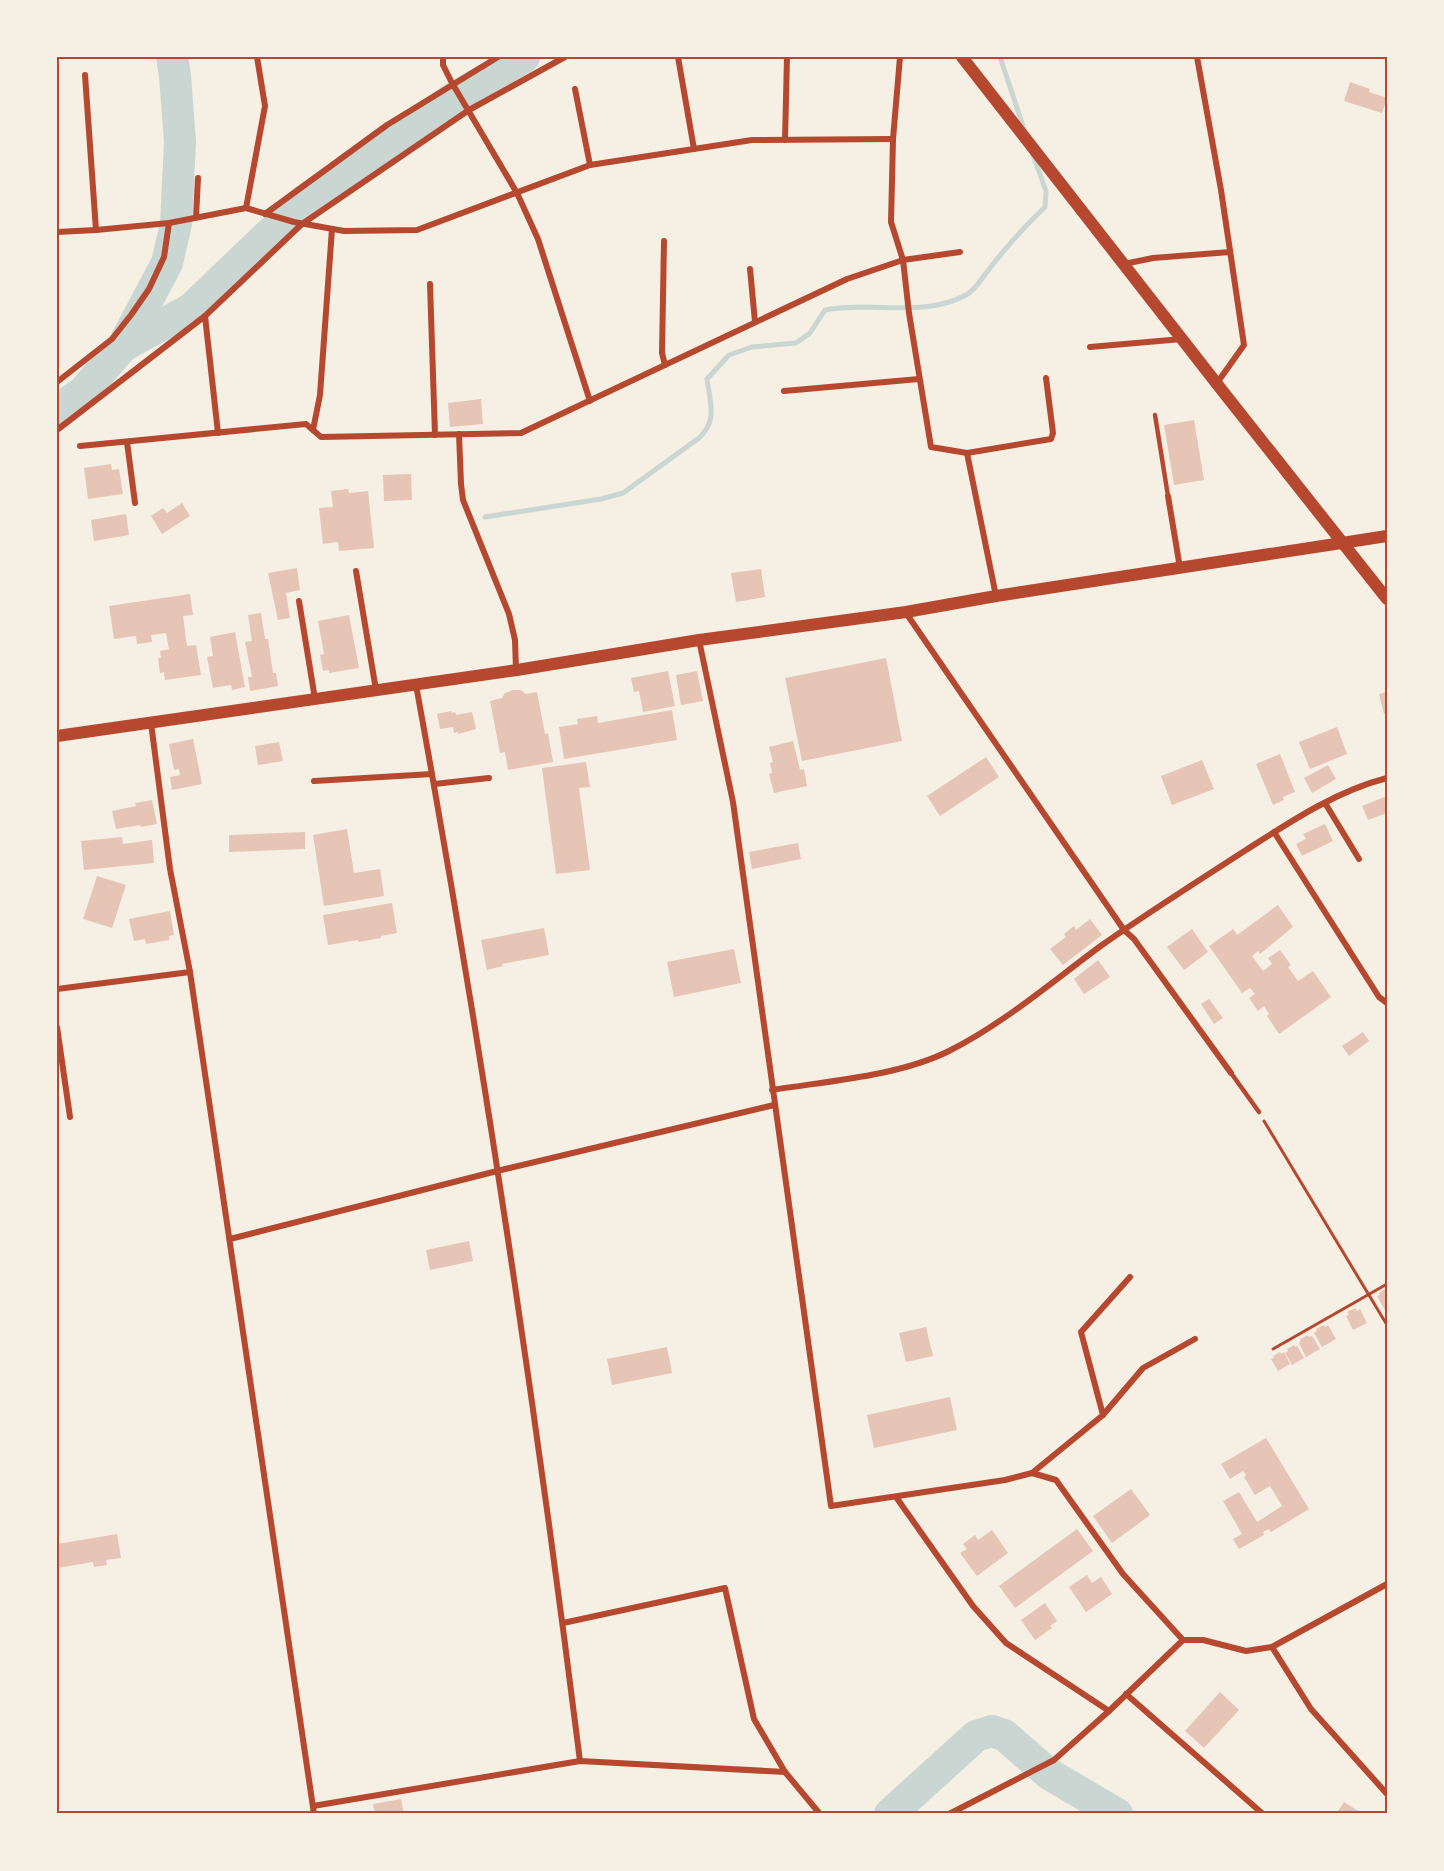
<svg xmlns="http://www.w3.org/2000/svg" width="1444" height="1871" font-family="Jost,sans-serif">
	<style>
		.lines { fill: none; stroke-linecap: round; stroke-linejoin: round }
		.stream { stroke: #c9d6d2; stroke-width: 5 }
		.river { stroke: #c9d6d2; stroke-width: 32 }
		.building { fill: #e6c5b7 }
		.path { stroke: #b5482f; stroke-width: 3 }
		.service { stroke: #b5482f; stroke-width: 4.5 }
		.minor { stroke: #b5482f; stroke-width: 6 }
		.secondary { stroke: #b5482f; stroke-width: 12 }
		.neatline { fill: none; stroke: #b5482f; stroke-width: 2 }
	</style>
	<rect width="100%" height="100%" fill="#f6efe4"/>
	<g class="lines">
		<g class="stream">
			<polyline points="1000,57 1025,132"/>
			<path d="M485,517l116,-18 22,-6 76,-55c19,-18 11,-35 8,-59l22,-24 23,-8 44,-4 14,-10 15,-23c44,-9 99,8 141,-15 9,-4 17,-19 24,-27 17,-22 35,-42 55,-61l1,-16 -13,-36"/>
		</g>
		<g class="river">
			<polyline points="123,346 167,263 176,224 180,142 175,76 172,57"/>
			<polyline points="57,411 83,392 123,346 191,309 304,201 454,98 524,57"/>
			<polyline points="890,1814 976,1736 992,1731 1004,1735 1049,1774 1117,1814"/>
		</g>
	</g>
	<g class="building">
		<polygon points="1350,82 1370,89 1369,92 1387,98 1382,113 1344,101"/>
		<polygon points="481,399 483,424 450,427 448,403"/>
		<polygon points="1194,420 1204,480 1174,485 1164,425"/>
		<polygon points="111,464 112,470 119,469 123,494 88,499 84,468"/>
		<polygon points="411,474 412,500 384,501 383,475"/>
		<polygon points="348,489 349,493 368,491 374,548 339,551 338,542 323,544 319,508 333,507 331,491"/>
		<polygon points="182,503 190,516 162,534 151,516 163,508 167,513"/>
		<polygon points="126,514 129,535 94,541 91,520"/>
		<polygon points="297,568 300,590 286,593 290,618 278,620 268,573"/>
		<polygon points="761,569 765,597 736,602 731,573"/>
		<polygon points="190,594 193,615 183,616 187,646 196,645 201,675 165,680 164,672 160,673 158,658 161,658 160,651 169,649 166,633 151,635 152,642 137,644 136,636 114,639 109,606"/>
		<polygon points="261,613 265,639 268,639 273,673 276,673 278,686 250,691 248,677 252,677 245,642 252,641 248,615"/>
		<polygon points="349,615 359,668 329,673 329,670 323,671 320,655 324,654 318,621"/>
		<polygon points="235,632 245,687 232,690 231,685 213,688 207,657 213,656 210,637"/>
		<polygon points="886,658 902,741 802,761 785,678"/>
		<polygon points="668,671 675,706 643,712 639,691 634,692 631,678"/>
		<polygon points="697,671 703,701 681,705 676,675"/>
		<polygon points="513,690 521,690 526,694 537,692 545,734 548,733 553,762 508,770 505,752 500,753 490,701 502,698 505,693"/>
		<polygon points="1387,692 1387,713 1384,714 1379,694"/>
		<polygon points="672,710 677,740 564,759 559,727 578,724 577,719 597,716 598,723"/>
		<polygon points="451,711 452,713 455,712 456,715 472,712 476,729 458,734 458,732 454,733 453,727 440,729 437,714"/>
		<polygon points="1337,727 1347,754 1310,769 1299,742"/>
		<polygon points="193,739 202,784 172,790 170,777 180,775 179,769 174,770 169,744"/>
		<polygon points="793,741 800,770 804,769 807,786 774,793 769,774 772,773 770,763 773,762 769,747"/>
		<polygon points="279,742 283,761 258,765 255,746"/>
		<polygon points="1280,754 1295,792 1283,797 1284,800 1273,805 1256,764"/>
		<polygon points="986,757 999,777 940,816 927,796"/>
		<polygon points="1202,760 1214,789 1172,805 1161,776"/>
		<polygon points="586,762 590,787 579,788 590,870 556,874 542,768"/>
		<polygon points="1328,765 1336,779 1312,793 1304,778"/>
		<polygon points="1387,796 1387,813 1368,820 1362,806"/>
		<polygon points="152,800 157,824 141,827 140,825 116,829 112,811 136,806 135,803"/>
		<polygon points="1325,824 1333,841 1302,856 1296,844 1306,839 1303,834"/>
		<polygon points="347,829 354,873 380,869 384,896 324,906 313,835"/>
		<polygon points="305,832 305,849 229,852 229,835"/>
		<polygon points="122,837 123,844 152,840 154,863 84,870 81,841"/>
		<polygon points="798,843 801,859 752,869 749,852"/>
		<polygon points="97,876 126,885 112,928 83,919"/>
		<polygon points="392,903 397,933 381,936 381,938 358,942 358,940 328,945 323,915"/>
		<polygon points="1278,905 1293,927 1260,954 1258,951 1252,956 1263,971 1272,964 1268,958 1280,950 1291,965 1288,967 1298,981 1313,971 1331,997 1279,1034 1267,1016 1269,1014 1264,1006 1258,1011 1249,998 1255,994 1250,988 1242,993 1209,946 1233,929 1237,935"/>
		<polygon points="170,911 174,935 169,936 169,940 146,944 145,939 134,941 129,919"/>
		<polygon points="1090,919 1102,935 1063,965 1050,949 1066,937 1064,934 1074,926 1076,930"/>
		<polygon points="544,928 549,955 502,964 503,966 487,970 481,940"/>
		<polygon points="1192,929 1208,952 1184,970 1167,947"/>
		<polygon points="734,949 741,983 674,997 667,962"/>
		<polygon points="1098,960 1110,977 1084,994 1074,979"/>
		<polygon points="1209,999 1223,1018 1214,1024 1201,1004"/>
		<polygon points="1363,1032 1369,1041 1349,1056 1342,1046"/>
		<polygon points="469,1241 473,1261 430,1270 426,1250"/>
		<polygon points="1387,1288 1387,1309 1385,1310 1377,1296 1380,1295 1379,1293"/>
		<polygon points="1355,1308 1357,1311 1360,1309 1367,1323 1353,1330 1346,1316 1349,1315 1347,1312"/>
		<polygon points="1324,1325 1325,1327 1328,1325 1336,1339 1322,1347 1314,1333 1317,1331 1316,1329"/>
		<polygon points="926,1327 933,1356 906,1362 899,1333"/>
		<polygon points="1308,1335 1309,1337 1312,1336 1320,1349 1306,1357 1299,1343 1301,1341 1300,1339"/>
		<polygon points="1294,1345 1295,1347 1297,1346 1304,1358 1292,1365 1285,1353 1288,1351 1287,1349"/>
		<polygon points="667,1347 672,1373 612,1385 607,1359"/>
		<polygon points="1280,1352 1281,1354 1284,1352 1290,1364 1278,1371 1271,1359 1274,1358 1273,1356"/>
		<polygon points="950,1397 957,1430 874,1448 867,1415"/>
		<polygon points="1266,1438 1309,1509 1271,1532 1269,1529 1263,1532 1264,1535 1239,1549 1233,1539 1242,1534 1223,1501 1239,1492 1257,1522 1282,1506 1270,1486 1255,1495 1244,1477 1246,1475 1243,1471 1230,1479 1221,1464"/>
		<polygon points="1131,1489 1150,1515 1112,1543 1093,1516"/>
		<polygon points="1077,1529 1093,1551 1015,1608 999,1586"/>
		<polygon points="992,1530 1008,1553 977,1576 960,1553 967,1549 963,1544 975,1535 978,1540"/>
		<polygon points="117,1534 121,1558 106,1560 107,1565 94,1567 93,1562 57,1568 57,1544"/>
		<polygon points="1087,1575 1092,1583 1101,1577 1112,1594 1086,1612 1069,1587"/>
		<polygon points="1045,1603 1057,1621 1050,1626 1052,1628 1035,1640 1021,1620"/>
		<polygon points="1220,1692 1239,1710 1204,1748 1185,1731"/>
		<polygon points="401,1799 404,1814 375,1814 373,1804"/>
		<polygon points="1344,1802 1363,1814 1336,1814"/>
	</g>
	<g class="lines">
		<g class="path">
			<polyline points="1264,1121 1387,1325"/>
			<polyline points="1273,1349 1387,1284"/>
		</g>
		<g class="service">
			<polyline points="1155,415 1168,496"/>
			<polyline points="1231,1073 1259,1112"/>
		</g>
		<g class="minor">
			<polyline points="443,57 443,65 452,83 517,193 538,239 590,401"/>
			<polyline points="678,57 694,149"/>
			<polyline points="900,57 893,139 891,222 903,260 909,313 931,447 967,453 996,596"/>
			<polyline points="1197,57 1221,190 1244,345 1217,383"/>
			<polyline points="85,75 96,230"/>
			<polyline points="575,89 590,165"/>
			<polyline points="785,140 787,57"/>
			<polyline points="246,208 265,106 257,57"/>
			<polyline points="265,214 387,125 498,57"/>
			<polyline points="196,217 198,178"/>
			<polyline points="57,232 96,230 169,223 246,208 294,222 344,231 417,230 590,165 752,140 893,139"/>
			<polyline points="664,241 662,353 665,365"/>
			<polyline points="1124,264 1153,258 1230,252"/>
			<polyline points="750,269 755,322"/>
			<polyline points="430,284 435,435"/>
			<polyline points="205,316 218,433"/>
			<polyline points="1090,347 1182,339"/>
			<polyline points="57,382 112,339 131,315 149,289 164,257 169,223"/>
			<polyline points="784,391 919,379"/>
			<polyline points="57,430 205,316 302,224 469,110 565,57"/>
			<polyline points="313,430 320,395 332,229"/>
			<polyline points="459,434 461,484 463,500 509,614 515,640 516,670"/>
			<polyline points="127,442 135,503"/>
			<polyline points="80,446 306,424 321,437 521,433 847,279 903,260 960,252"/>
			<polyline points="967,453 1051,439 1053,433 1046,378"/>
			<polyline points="1168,496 1180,568"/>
			<polyline points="356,571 376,690"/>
			<polyline points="299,601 315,699"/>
			<polyline points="906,613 1124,930 1134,939 1231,1073"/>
			<polyline points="699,640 733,802 831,1506 1005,1480 1032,1473 1056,1480 1123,1574 1183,1640"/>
			<path d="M416,685c65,357 119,717 164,1076"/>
			<polyline points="151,723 170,869 190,972 314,1814"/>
			<polyline points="314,781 432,774"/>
			<polyline points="434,784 489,778"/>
			<polyline points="1325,803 1359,859"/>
			<polyline points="1274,832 1379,997 1387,1003"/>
			<polyline points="57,989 190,972"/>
			<polyline points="57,1027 70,1117"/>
			<path d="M772,1090c56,-9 127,-14 177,-39 54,-27 104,-70 153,-106 47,-33 96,-64 144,-95 44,-28 90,-59 141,-72"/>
			<polyline points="230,1239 497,1171 774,1105"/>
			<polyline points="1103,1415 1143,1368 1195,1339"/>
			<polyline points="1032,1473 1103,1415 1081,1332 1130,1277"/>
			<polyline points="896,1497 973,1606 1006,1643 1109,1711"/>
			<polyline points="563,1623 725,1588 754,1719 785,1772 820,1814"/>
			<polyline points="1272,1647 1311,1709 1387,1794"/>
			<polyline points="1126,1694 1263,1814"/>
			<polyline points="313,1806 580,1761 785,1772"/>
			<polyline points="949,1814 1054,1760 1109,1711 1183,1640 1203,1640 1246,1651 1272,1647 1387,1584"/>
		</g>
		<g class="secondary">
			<polyline points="962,57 1217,384 1387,599"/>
			<polyline points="57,736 517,670 699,640 906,612 996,596 1387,536"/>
		</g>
	</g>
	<rect width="1444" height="1871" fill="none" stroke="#f6efe4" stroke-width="117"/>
	<rect x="58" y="58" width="1328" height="1754" class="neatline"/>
</svg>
